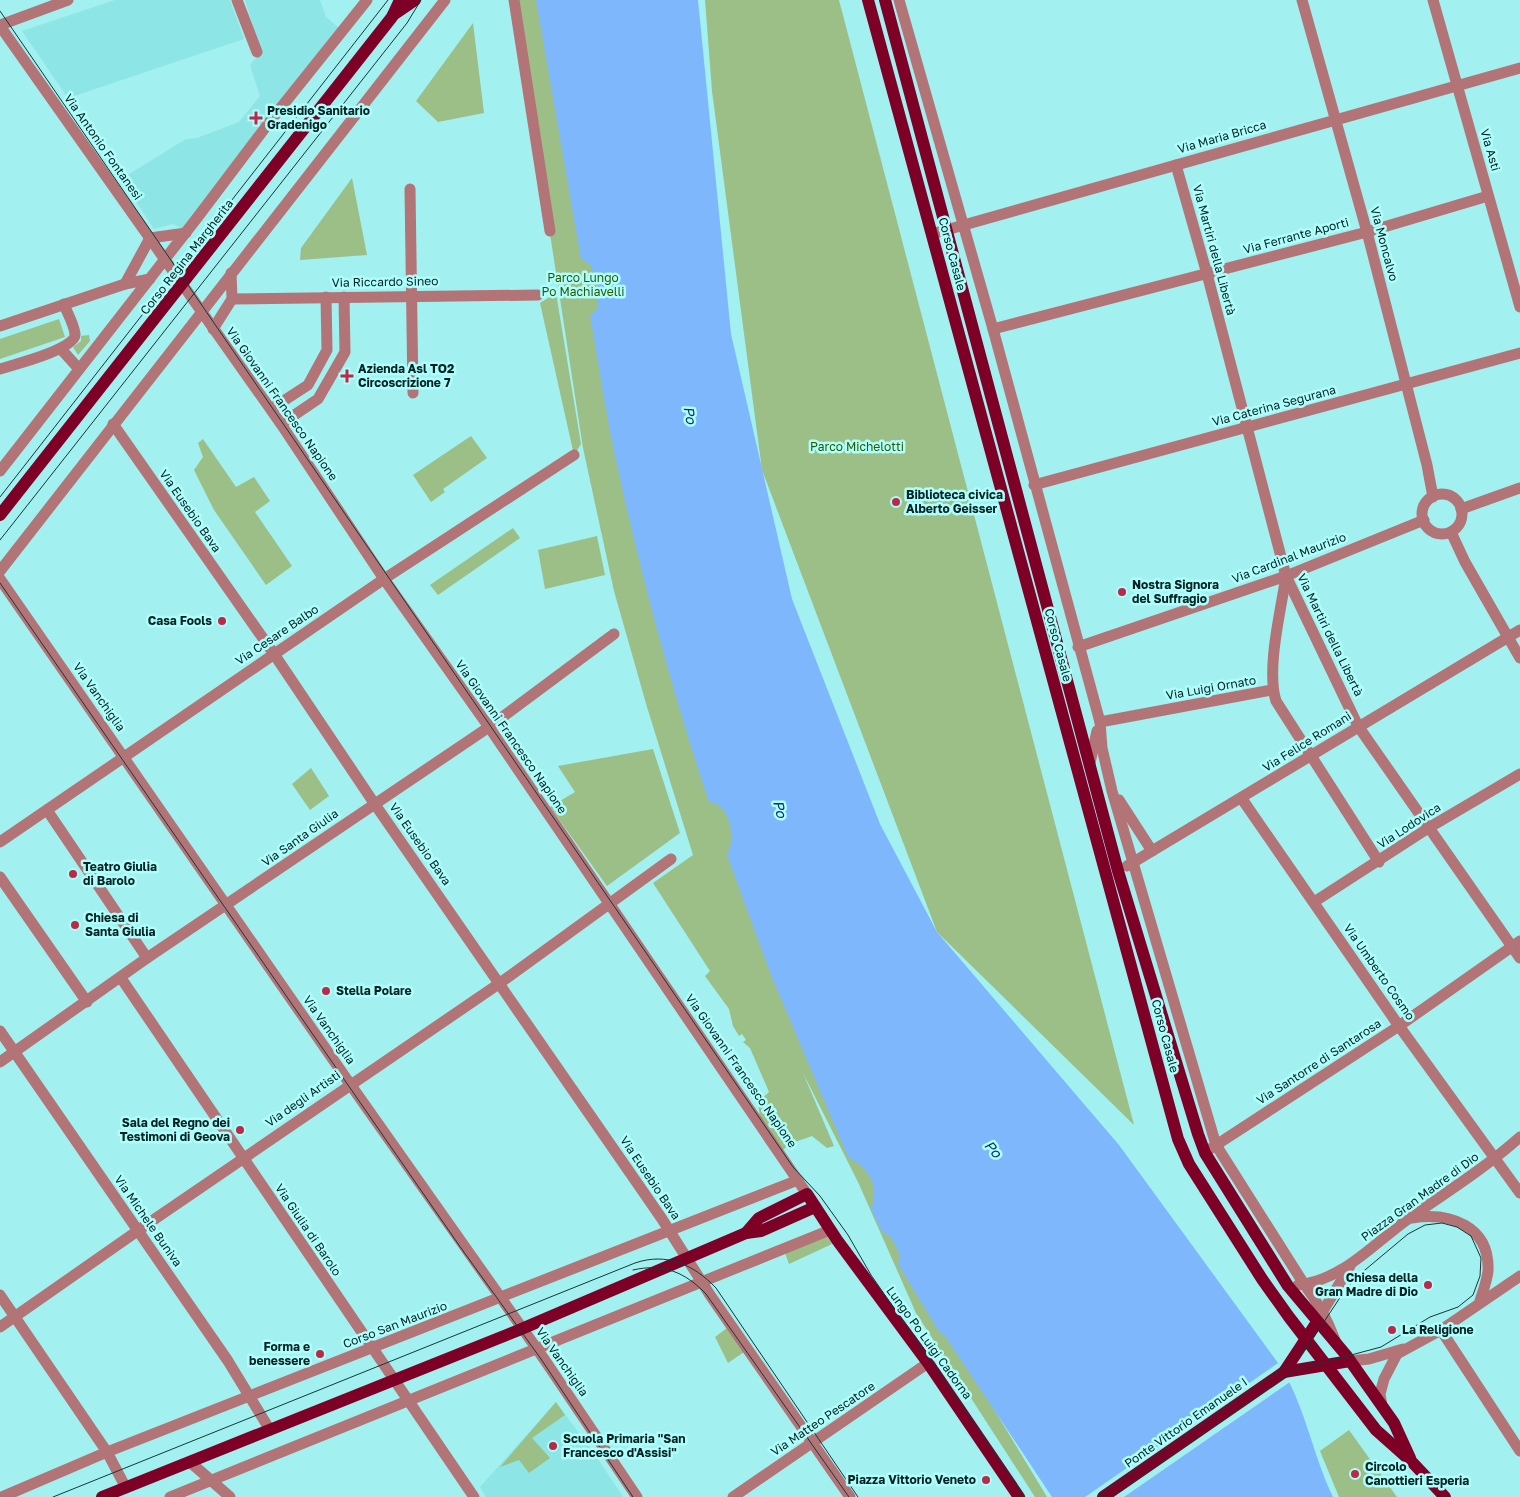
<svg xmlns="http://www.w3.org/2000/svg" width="1520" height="1497" font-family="'Golos Text',sans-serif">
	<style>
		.built { fill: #8de6e5 }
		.green { fill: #9bbf87 }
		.water { fill: #7fb7fd }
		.pier { fill: #a2f0ef }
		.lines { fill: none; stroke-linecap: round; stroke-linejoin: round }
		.minor { stroke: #b37478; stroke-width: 11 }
		.major { stroke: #7e0027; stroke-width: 12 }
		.tram { stroke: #133939; stroke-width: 1 }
		.poi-dot { fill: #ba2948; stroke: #affefc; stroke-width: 2 }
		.labels { text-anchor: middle; stroke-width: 5; stroke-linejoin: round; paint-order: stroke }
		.poi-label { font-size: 12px; font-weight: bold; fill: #012222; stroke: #affefc; text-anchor: start }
		.street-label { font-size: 12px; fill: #012222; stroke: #affefc }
		.park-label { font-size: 12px; fill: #2c5701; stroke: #affefc }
		.water-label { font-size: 14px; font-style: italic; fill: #0e3460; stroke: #affefc }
	</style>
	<rect width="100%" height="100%" fill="#a2f0ef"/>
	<g class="built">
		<polygon points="115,0 230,0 244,39 68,98 22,31"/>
		<polygon points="245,0 320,0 326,17 340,29 184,229 172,224 154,229 121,179 186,139 197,138 239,122 260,96 250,65 261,52"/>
		<polygon points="556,1402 596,1456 623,1497 486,1497 480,1487"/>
	</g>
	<g class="green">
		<polygon points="514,0 551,0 873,1166 907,1265 1047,1497 1035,1497 916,1313 858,1182 803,1073 834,1146 827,1148 812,1136 792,1143 780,1152 761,1125 758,1102 769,1092 750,1048 743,1042 746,1040 742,1034 739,1036 733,1026 729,1009 705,976 710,971 653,883 693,855 647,707 614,591 583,448"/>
		<polygon points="705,0 839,0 1134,1125 937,932 762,470 712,91"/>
		<polygon points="473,23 484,113 438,122 416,101"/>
		<polygon points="352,178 367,255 300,260 301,248"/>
		<polygon points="556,293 581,444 574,455 540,303"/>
		<polygon points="59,319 65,337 0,359 0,339"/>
		<polygon points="89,335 90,341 78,355 73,347 81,341 81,336"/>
		<polygon points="471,436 487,458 443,489 445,492 431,502 413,475"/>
		<polygon points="203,439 236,487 254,477 270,501 255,512 292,566 266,585 214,510 194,470 203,457 198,443"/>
		<polygon points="513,528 520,538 438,595 430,585"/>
		<polygon points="597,536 605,575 545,589 538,550"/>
		<polygon points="653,749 680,833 607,886 550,807 575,792 558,766"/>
		<polygon points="311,768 329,796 310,810 292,784"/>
		<polygon points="825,1233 832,1244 789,1264 784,1250"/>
		<polygon points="731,1325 747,1350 728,1363 715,1337"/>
		<polygon points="556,1402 565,1415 532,1438 550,1458 529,1473 519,1460 500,1467"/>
		<polygon points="1349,1430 1397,1497 1339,1497 1320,1451"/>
	</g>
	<path class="water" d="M536,0h162l33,334 61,265 88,225 57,108 182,213 159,218c27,40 34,91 55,134h-281l-109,-164h-3l-42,-69 2,-8c-4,-10 -7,-20 -18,-24l-11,-23c9,-24 -2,-40 -23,-52l-77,-182 -44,-120c9,-15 4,-52 -18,-53 -37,-111 -67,-223 -92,-337 -11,-49 -18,-100 -27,-149l7,-7 1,-23 -8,-22 -9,-5z"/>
	<polygon class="pier" points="1278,1363 1290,1382 1124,1497 1085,1497"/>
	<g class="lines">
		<g class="minor">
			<polyline points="237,0 257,52"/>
			<polyline points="514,0 550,231"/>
			<path d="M899,0l94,329 107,393 2,26 10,43 104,354 88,139c14,18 23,35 31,56"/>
			<polyline points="1302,0 1367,232 1427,465 1433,497"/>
			<polyline points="1433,0 1520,307"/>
			<polyline points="0,25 68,0"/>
			<polyline points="0,26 281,424 384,579 489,727 807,1194"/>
			<polyline points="1176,165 1207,274 1286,576 1358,726 1520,958"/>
			<polyline points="410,189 413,393"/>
			<polyline points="932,234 1520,68"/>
			<polyline points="125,284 150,238 186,233"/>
			<polyline points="232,299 538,295"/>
			<polyline points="0,326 125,284 150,279"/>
			<polyline points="213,329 232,299 231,273"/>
			<polyline points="993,329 1367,232 1488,196"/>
			<polyline points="61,349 79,369"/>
			<path d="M0,369c13,-4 77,-20 75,-35 -1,-10 -8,-21 -11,-30"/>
			<polyline points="271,409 308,385 327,350 326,297"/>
			<polyline points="113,424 274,654 374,803 662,1219 710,1295 850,1497"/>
			<polyline points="281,424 318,399 345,352 344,297"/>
			<polyline points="0,471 197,218 271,120 367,0"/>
			<polyline points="1034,485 1520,353"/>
			<circle cx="1442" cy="514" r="20"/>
			<polyline points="1461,509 1520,488"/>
			<polyline points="1451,532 1465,562 1520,658"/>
			<polyline points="0,571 445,0"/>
			<path d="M1286,576c-5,34 -20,93 -10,125l103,161"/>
			<polyline points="0,579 350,1084 544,1359 637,1497"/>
			<polyline points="1078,647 1286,576 1424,520"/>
			<polyline points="1100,722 1272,690"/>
			<polyline points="1090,763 1097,731"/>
			<polyline points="1242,799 1399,1026 1520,1193"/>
			<polyline points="1119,800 1152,851"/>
			<polyline points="47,810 147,958"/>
			<polyline points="0,842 384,579 574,455"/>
			<polyline points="1127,866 1520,630"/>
			<polyline points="0,877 87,1002"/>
			<polyline points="1314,902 1430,827 1520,774"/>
			<polyline points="121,978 474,1497"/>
			<polyline points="0,1031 228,1361 270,1430"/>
			<polyline points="0,1062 147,958 489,727 614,634"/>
			<polyline points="1210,1149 1399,1026 1520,941"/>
			<path d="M1412,1218c38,-6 78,8 76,53 -1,10 -5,20 -8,30"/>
			<path d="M1298,1285c45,-5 75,-41 110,-66 39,-27 77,-51 112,-82"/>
			<polyline points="0,1295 107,1452 126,1488"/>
			<polyline points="1320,1316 1350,1266"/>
			<polyline points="0,1327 146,1225 500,983 671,859"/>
			<polyline points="1441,1330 1520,1451"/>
			<polyline points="1350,1361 1369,1359 1403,1349"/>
			<polyline points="1382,1406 1380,1394 1384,1379 1397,1354 1441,1330 1520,1276"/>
			<polyline points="190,1462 230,1497"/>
			<polyline points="2,1497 107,1452 798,1180"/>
			<polyline points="170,1497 830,1230"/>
			<polyline points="733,1497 928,1363"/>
		</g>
		<g class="major">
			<polyline points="868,0 1178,1139 1189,1164 1262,1279 1289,1317 1376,1430 1412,1462 1445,1497"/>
			<polyline points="885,0 1118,871 1198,1134 1205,1153 1288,1286 1346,1355 1394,1423 1410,1458"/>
			<polyline points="393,15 415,0"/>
			<polyline points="0,515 392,17 400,0"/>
			<polyline points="746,1233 759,1218 807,1194 837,1240 928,1363 1019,1497"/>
			<polyline points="1284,1372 1350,1361"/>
			<polyline points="102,1497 519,1330 746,1233 761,1231 815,1207"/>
			<polyline points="1103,1497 1284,1372 1317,1322"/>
		</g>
		<g class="tram">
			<polyline points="0,11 793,1167 820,1196 848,1235 871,1275 1025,1497"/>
			<polyline points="0,497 388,0"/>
			<polyline points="0,540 407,23 421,0"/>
			<polyline points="0,583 461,1248 541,1359 633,1497"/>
			<path d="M633,1270c30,-7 52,2 73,24l143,203"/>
			<path d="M53,1497l582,-234c32,-11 59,2 81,25l142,209"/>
			<polyline points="1097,1497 1291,1363 1310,1343 1345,1290 1359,1275 1408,1234 1425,1225 1442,1223 1457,1227 1471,1236 1481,1258 1480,1276 1473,1295 1458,1307 1430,1317 1381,1347 1295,1370 1112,1497"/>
		</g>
	</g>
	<g class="poi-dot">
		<path d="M253.5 110.5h5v5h5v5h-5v5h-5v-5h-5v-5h5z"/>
		<path d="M344.5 368.5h5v5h5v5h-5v5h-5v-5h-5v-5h5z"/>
		<circle cx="896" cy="502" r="5"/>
		<circle cx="1122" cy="592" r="5"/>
		<circle cx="222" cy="621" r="5"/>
		<circle cx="73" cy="874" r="5"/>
		<circle cx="75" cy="925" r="5"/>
		<circle cx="326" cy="991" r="5"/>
		<circle cx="240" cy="1130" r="5"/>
		<circle cx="1428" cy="1285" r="5"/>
		<circle cx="1392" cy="1330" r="5"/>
		<circle cx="320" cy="1354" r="5"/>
		<circle cx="553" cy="1446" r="5"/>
		<circle cx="1355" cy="1474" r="5"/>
		<circle cx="986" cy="1480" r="5"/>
	</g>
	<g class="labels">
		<g class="poi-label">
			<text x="267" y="115">Presidio Sanitario<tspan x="267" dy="14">Gradenigo</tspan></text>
			<text x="358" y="373">Azienda Asl TO2<tspan x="358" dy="14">Circoscrizione 7</tspan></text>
			<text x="906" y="499">Biblioteca civica<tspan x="906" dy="14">Alberto Geisser</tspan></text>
			<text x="1132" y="589">Nostra Signora<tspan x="1132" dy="14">del Suffragio</tspan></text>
			<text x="212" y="625" text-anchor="end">Casa Fools</text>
			<text x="83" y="871">Teatro Giulia<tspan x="83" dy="14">di Barolo</tspan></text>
			<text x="85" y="922">Chiesa di<tspan x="85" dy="14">Santa Giulia</tspan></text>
			<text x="336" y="995">Stella Polare</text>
			<text x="230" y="1127" text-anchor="end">Sala del Regno dei<tspan x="230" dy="14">Testimoni di Geova</tspan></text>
			<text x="1418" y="1282" text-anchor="end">Chiesa della<tspan x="1418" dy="14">Gran Madre di Dio</tspan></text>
			<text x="1402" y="1334">La Religione</text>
			<text x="310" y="1351" text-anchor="end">Forma e<tspan x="310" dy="14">benessere</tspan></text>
			<text x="563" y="1443">Scuola Primaria "San<tspan x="563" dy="14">Francesco d'Assisi"</tspan></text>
			<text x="1365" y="1471">Circolo<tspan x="1365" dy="14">Canottieri Esperia</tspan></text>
			<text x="976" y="1484" text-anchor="end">Piazza Vittorio Veneto</text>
		</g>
		<g class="street-label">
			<text transform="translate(1222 137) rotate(-16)" y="4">Via Maria Bricca</text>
			<text transform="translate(103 147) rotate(55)" y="4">Via Antonio Fontanesi</text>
			<text transform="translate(1490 150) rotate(74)" y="4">Via Asti</text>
			<text transform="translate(1296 236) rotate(-15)" y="4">Via Ferrante Aporti</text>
			<text transform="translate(1384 244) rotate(75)" y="4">Via Moncalvo</text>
			<text transform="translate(1214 250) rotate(75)" y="4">Via Martiri della Libertà</text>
			<text transform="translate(952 254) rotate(75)" y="4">Corso Casale</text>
			<text transform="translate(187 257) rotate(-52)" y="4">Corso Regina Margherita</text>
			<text transform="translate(385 282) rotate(-1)" y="4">Via Riccardo Sineo</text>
			<text transform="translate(282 404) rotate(55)" y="4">Via Giovanni Francesco Napione</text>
			<text transform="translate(1274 406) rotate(-15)" y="4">Via Caterina Segurana</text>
			<text transform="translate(190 511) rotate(55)" y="4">Via Eusebio Bava</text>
			<text transform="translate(1289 558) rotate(-21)" y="4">Via Cardinal Maurizio</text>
			<text transform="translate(277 635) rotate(-34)" y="4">Via Cesare Balbo</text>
			<text transform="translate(1330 635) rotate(64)" y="4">Via Martiri della Libertà</text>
			<text transform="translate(1058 645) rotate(75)" y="4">Corso Casale</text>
			<text transform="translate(1211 688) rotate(-10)" y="4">Via Luigi Ornato</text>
			<text transform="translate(99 697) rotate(55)" y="4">Via Vanchiglia</text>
			<text transform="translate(511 737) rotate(55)" y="4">Via Giovanni Francesco Napione</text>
			<text transform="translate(1307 742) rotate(-32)" y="4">Via Felice Romani</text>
			<text transform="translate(1409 826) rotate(-33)" y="4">Via Lodovica</text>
			<text transform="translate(300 838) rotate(-35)" y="4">Via Santa Giulia</text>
			<text transform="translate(420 844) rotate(55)" y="4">Via Eusebio Bava</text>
			<text transform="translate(1379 972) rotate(55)" y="4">Via Umberto Cosmo</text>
			<text transform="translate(329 1030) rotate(55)" y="4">Via Vanchiglia</text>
			<text transform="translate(1165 1036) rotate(75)" y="4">Corso Casale</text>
			<text transform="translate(1319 1062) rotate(-33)" y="4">Via Santorre di Santarosa</text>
			<text transform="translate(741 1071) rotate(55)" y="4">Via Giovanni Francesco Napione</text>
			<text transform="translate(303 1099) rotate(-35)" y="4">Via degli Artisti</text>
			<text transform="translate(650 1178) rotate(56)" y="4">Via Eusebio Bava</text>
			<text transform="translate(1420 1197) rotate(-36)" y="4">Piazza Gran Madre di Dio</text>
			<text transform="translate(148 1221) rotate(55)" y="4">Via Michele Buniva</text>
			<text transform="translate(308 1230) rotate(56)" y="4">Via Giulia di Barolo</text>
			<text transform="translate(395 1325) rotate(-21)" y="4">Corso San Maurizio</text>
			<text transform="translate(929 1343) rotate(54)" y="4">Lungo Po Luigi Cadorna</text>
			<text transform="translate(562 1362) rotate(55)" y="4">Via Vanchiglia</text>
			<text transform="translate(823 1419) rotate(-34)" y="4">Via Matteo Pescatore</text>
			<text transform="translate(1186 1423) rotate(-35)" y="4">Ponte Vittorio Emanuele I</text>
		</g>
		<g class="park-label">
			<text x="583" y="282">Parco Lungo<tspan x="583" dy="14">Po Machiavelli</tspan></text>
			<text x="857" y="451">Parco Michelotti</text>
		</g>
		<g class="water-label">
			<text transform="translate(690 415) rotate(80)" y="5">Po</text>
			<text transform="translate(780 809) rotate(76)" y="5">Po</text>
			<text transform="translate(993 1149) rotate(49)" y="5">Po</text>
		</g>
	</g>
</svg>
